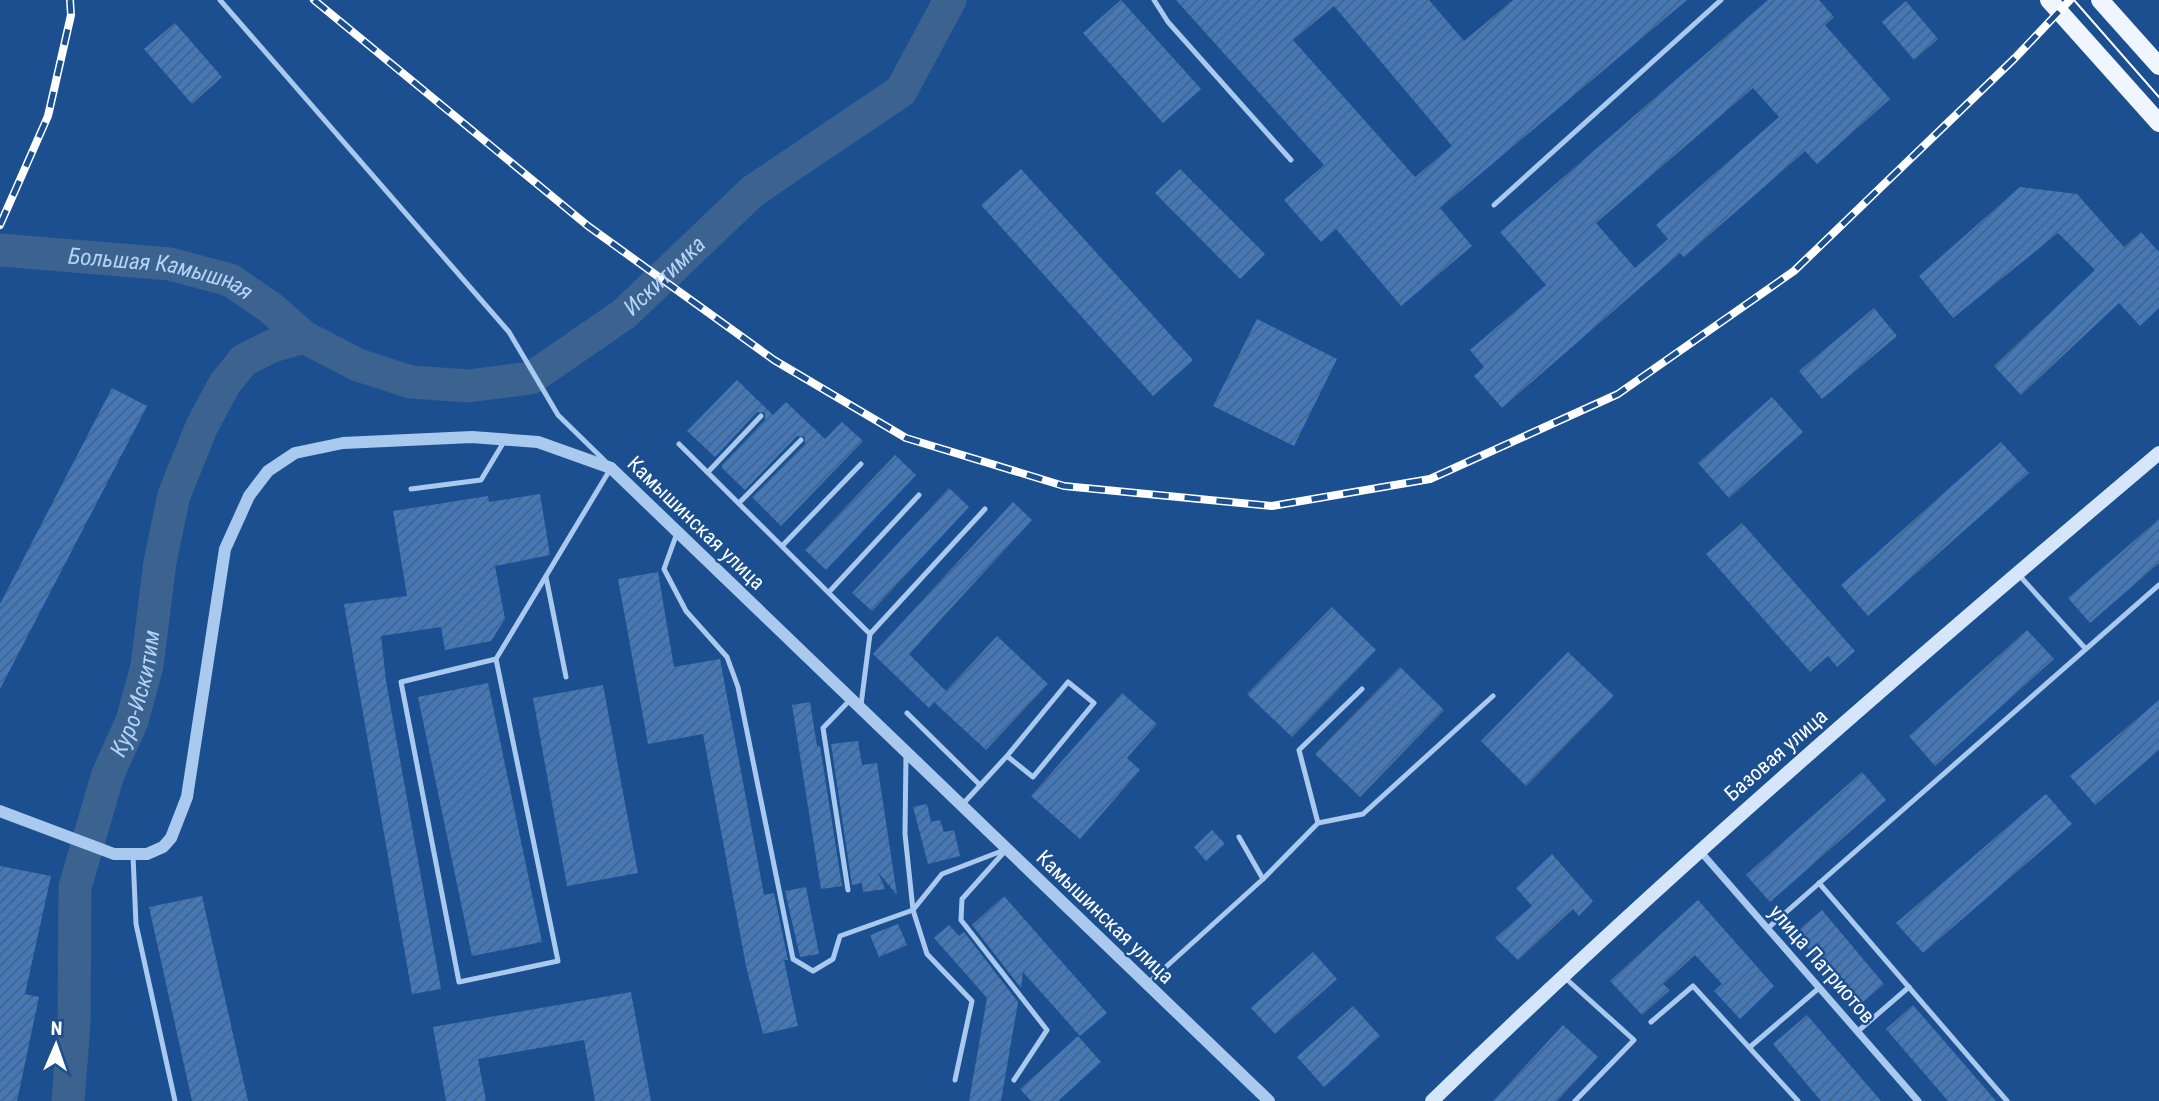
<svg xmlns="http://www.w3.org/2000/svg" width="2159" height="1101" font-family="'Roboto Condensed',sans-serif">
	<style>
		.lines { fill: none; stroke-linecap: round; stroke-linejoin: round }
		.river { stroke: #3c6290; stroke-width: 33 }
		.building { fill: url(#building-hatch); fill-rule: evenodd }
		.service { stroke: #a9c9ee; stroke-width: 5 }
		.minor { stroke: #a9c9ee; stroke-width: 7 }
		.tertiary { stroke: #a9c9ee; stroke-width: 12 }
		.secondary { stroke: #d6e6fa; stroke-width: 14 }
		.primary { stroke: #f0f6ff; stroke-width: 18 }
		.tram { stroke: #fff; stroke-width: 2 }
		.rail-casing { stroke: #fff; stroke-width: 8 }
		.rail { stroke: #1b4f8f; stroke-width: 5; stroke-dasharray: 16; stroke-linecap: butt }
		.labels { text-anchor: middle; stroke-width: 5; stroke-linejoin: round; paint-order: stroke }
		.street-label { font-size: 21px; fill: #fff; stroke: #1b4f8f }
		.water-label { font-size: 23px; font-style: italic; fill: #b5d3f5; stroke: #1b4f8f }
	</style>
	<defs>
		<pattern id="building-hatch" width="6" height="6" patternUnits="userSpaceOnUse" patternTransform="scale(1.75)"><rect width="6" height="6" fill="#4478b7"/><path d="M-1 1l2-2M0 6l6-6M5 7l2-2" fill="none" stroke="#486282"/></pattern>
	</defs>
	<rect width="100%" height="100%" fill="#1b4f8f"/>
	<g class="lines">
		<g class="river">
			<path id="s1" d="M0,250l170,14 60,16 41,28 33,29 54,28 53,17 57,4 63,-8 93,-64 129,-123 148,-100 49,-91"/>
			<path id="s2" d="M68,1101l6,-77 1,-137 33,-113 24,-53 15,-55 13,-104 14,-67 28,-69 23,-43 19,-23 28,-14 32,-9"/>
		</g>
	</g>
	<g class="building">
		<polygon points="1121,0 1201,89 1163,123 1083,33"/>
		<path d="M1176,0h253l35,41 49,-41h174l-247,208 32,38 -71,60 -65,-77 -15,13 -37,-42 40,-35zM1334,6l118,140 -37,31 -122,-137z"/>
		<path d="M1768,0h51l15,17 -9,8 65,74 -73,65 -12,-13 -121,106 -4,-4 -178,155 -28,-32 10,-9 -14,-17 76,-65 -46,-53zM1753,88l26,29 -123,108 12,14 -33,29 -39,-45z"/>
		<polygon points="1906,1 1938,39 1914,60 1882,22"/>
		<polygon points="175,23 222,77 192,104 144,49"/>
		<polygon points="1021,169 1193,360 1153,396 981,205"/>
		<polygon points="1180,169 1265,254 1240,279 1155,193"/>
		<polygon points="2020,187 2077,194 2124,247 2141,232 2159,252 2159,308 2140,326 2119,303 2021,395 1994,366 2095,270 2058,233 1953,318 1919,276"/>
		<polygon points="1874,308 1897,336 1822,399 1799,371"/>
		<polygon points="1257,319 1337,359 1294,446 1213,406"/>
		<polygon points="737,380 773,415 786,402 825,439 842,422 863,441 781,526 752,497 805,444 805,437 797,436 745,490 722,468 722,465 765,420 765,413 757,412 715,457 687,431"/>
		<polygon points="112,388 147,406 0,689 0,604"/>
		<polygon points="1772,397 1803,432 1729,498 1698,463"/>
		<polygon points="2001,442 2029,473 1868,616 1841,585"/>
		<polygon points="895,455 916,475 826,570 805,550"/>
		<polygon points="949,488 969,507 872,611 852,593"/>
		<polygon points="540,494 550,555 495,566 505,619 491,641 445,650 441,627 381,636 386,681 441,989 412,994 344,604 407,596 393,511 488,496 489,502"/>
		<polygon points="1013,502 1032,520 909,654 946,691 997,636 1048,684 986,750 934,702 929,708 873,654"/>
		<polygon points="2159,519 2159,563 2090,623 2068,598"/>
		<polygon points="1742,523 1855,651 1837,667 1828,656 1810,672 1706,554"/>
		<polygon points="658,572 674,667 720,659 764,895 774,893 788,960 784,960 798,1026 763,1034 746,966 703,734 648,744 618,579"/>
		<polygon points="1332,607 1376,650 1292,737 1247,694"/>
		<polygon points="2027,630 2054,659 1935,766 1909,736"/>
		<polygon points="1568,652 1614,696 1526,786 1481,741"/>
		<polygon points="1400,667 1444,710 1360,797 1315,754"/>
		<polygon points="488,683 542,942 472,956 418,697"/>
		<polygon points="603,685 638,873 567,886 533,698"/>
		<polygon points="1122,693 1157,724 1127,758 1140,770 1080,839 1031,796"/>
		<polygon points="2159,700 2159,750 2095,805 2070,776"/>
		<polygon points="810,702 817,746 820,746 842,886 821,889 792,705"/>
		<polygon points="858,741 862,765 877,763 897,895 878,872 885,889 863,892 862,883 852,885 831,744"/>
		<polygon points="1862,772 1886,800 1770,902 1746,875"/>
		<polygon points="2046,794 2072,824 1923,953 1896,923"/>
		<polygon points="927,804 931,822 940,820 944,832 954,830 960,856 928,864 913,807"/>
		<polygon points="1212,830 1225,844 1206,861 1194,847"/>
		<polygon points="1552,854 1593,901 1579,916 1573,909 1518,960 1495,938 1532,906 1516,888"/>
		<polygon points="0,866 51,876 25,994 39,997 17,1101 0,1101"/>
		<polygon points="806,887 819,954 800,957 785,891"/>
		<polygon points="202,896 248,1101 192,1101 149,907"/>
		<polygon points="1004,896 1107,1013 1080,1036 1023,972 1021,988 972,925"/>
		<polygon points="1698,900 1774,986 1740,1019 1714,991 1722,984 1695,955 1663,984 1670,990 1642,1015 1610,981"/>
		<polygon points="1822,910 1884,984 1857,1007 1795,933"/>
		<polygon points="898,924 907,945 879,957 870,935"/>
		<polygon points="949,925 959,936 964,932 1018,1002 1001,1101 969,1101 987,998 934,938"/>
		<polygon points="1313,952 1337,979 1275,1034 1251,1008"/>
		<polygon points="631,992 651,1101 595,1101 584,1040 478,1059 486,1101 446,1101 433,1027"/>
		<polygon points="1913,1005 1996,1101 1948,1101 1886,1029"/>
		<polygon points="1353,1006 1380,1036 1324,1087 1297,1057"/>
		<polygon points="1807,1015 1881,1101 1821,1101 1773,1044"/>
		<polygon points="1563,1025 1598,1057 1557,1101 1493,1101"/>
		<polygon points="1078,1036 1101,1062 1058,1101 1031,1101 1020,1089"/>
	</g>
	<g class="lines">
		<g class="service">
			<polyline points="220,0 509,332 558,415 605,461"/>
			<polyline points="1154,0 1168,22 1291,160"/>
			<polyline points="1494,205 1721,0"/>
			<polyline points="679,444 870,634 861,705"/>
			<polyline points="708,472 761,416"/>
			<polyline points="411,489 481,480 505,440"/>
			<polyline points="739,503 801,440"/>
			<polyline points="677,533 664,569 686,611 727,657 738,687 793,959 813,971 833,959 840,936 913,910 905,834 906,755"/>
			<polyline points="782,546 861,464"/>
			<polyline points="2019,575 2084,647"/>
			<polyline points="546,577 566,677"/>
			<polyline points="829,592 919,495"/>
			<polyline points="870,634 985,509"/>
			<polyline points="496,659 401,682 459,982 558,961 496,659 611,468"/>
			<polyline points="907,713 980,785"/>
			<polyline points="961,806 1007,756 1033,777 1094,703 1068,682 1007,756"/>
			<polyline points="1318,823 1299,750 1362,689"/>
			<polyline points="1239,837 1263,879"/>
			<polyline points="1005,851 962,899 961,920 1047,1030 1014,1080"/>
			<polyline points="133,856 136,924 175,1101"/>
			<polyline points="1819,883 2007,1101"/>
			<polyline points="848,890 823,728 851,699"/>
			<polyline points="1768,928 2159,585"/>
			<polyline points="1564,977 1634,1040 1575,1101"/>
			<polyline points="1147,984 1263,879 1318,823 1363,814 1493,696"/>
			<polyline points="1651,1022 1693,986 1798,1101"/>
			<polyline points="1857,1032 1909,987"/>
			<polyline points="1750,1047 1819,988"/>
			<polyline points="955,1080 972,1001 927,954 913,910 942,874 1007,849"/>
		</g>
		<polyline class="minor" points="1700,851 1918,1101"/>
		<polyline class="tertiary" points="0,811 114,854 147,854 163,847 171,838 187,797 225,549 249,496 268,471 295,453 343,443 472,437 538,442 611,468 1269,1101"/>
		<path class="secondary" d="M1432,1101c233,-226 479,-438 727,-648"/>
		<g class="primary">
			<polyline points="2049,0 2159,123"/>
			<polyline points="2100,0 2159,66"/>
		</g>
		<polyline class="tram" points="2074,0 2159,97"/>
		<defs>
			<g id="rail">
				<polyline points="314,0 588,226 774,360 906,438 1064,486 1272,506 1430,479 1618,394 1794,271 2015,58 2070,0"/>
				<polyline points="0,225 48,116 71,15 70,0"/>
			</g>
		</defs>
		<use href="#rail" class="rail-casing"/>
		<use href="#rail" class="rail"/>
	</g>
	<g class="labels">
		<g class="street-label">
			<text transform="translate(696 523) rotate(44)" y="7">Камышинская улица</text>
			<text transform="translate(1776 755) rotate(-41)" y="7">Базовая улица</text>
			<text transform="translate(1105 917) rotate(44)" y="7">Камышинская улица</text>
			<text transform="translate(1822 964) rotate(49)" y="7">улица Патриотов</text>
		</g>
		<g class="water-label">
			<text dy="8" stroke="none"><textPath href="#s1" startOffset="732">Искитимка</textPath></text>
			<text dy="8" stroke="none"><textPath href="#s1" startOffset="163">Большая Камышная</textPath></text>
			<text dy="8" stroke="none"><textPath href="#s2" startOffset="418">Куро-Искитим</textPath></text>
		</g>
	</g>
	<g transform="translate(56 1045) rotate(2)" stroke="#1b4f8f" stroke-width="5" paint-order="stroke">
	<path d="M0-5L12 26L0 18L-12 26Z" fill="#ffffff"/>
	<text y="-10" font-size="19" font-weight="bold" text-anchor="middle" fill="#ffffff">N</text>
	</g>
</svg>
